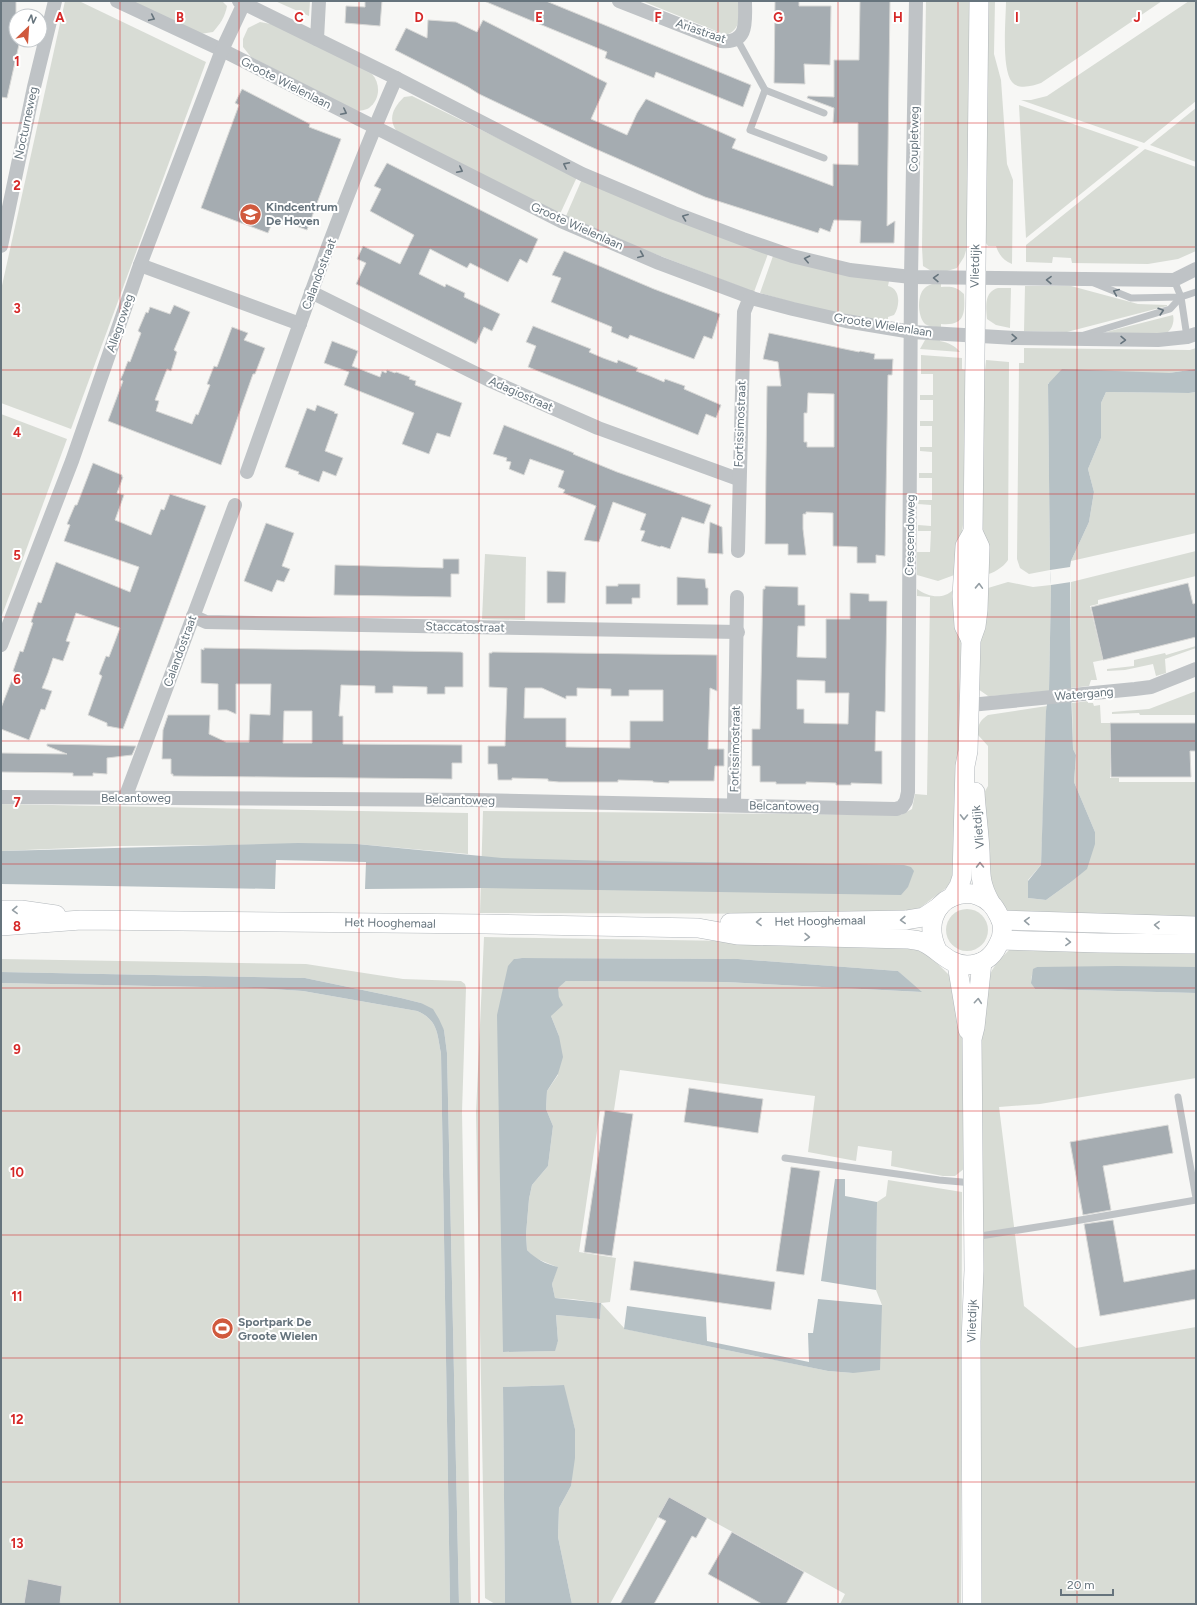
<svg xmlns="http://www.w3.org/2000/svg" width="1197" height="1605" font-family="Figtree,sans-serif">
	<style>
		.green { fill: #d8dcd5; fill-rule: evenodd }
		.water { fill: #b6c1c5 }
		.pier { fill: #f7f7f5 }
		.building { fill: #a5acb1; stroke: #d9d9d7; fill-rule: evenodd }
		.lines { fill: none; stroke-linecap: round; stroke-linejoin: round }
		.secondary-casing { stroke: #b2b7bb; stroke-width: 20 }
		.lane { stroke: #bfc3c6; stroke-width: 7 }
		.street { stroke: #bfc3c6; stroke-width: 14 }
		.secondary { stroke: #fff; stroke-width: 19 }
		.oneway { stroke: #66747d }
		.oneway2 { stroke: #949ea4 }
		.grid { fill: none; stroke: #d62828; stroke-width: 1; stroke-opacity: 0.55 }
		.labels { text-anchor: middle; stroke-width: 4; stroke-linejoin: round; paint-order: stroke }
		.street-label { font-size: 12px; fill: #66747d; stroke: #fff }
		.poi-label { font-size: 12px; font-weight: bold; fill: #66747d; stroke: #fff; text-anchor: start }
		.grid-label { font-size: 13px; text-anchor: middle; font-weight: bold; fill: #d62828; stroke: #fff; stroke-width: 4; stroke-linejoin: round; paint-order: stroke }
	</style>
	<rect width="100%" height="100%" fill="#f7f7f5"/>
	<g class="green">
		<polygon points="65,1 79,1 206,62 71,429 1,403 1,290"/>
		<path d="M132,1h90l5,5c-2,11 -7,18 -14,26l-13,2z"/>
		<polygon points="275,1 310,1 309,16"/>
		<path d="M642,1h97c0,15 3,28 -13,34z"/>
		<polygon points="926,1 971,1 968,244 964,257 957,268 947,271 933,272 923,266 922,247"/>
		<path d="M987,1h8l-1,53 7,26 6,84 6,16 -1,84c-9,-4 -13,-9 -16,-18h-8l-2,-3z"/>
		<path d="M1006,1h156l-121,82c-8,3 -23,7 -29,-1 -11,-14 -6,-63 -6,-81z"/>
		<polygon points="1189,1 1196,1 1196,101 1144,143 1021,100 1031,100 1047,96"/>
		<path d="M260,22l16,3 96,49c9,10 8,26 -3,34 -3,2 -9,3 -13,3l-105,-54 -8,-10v-8l5,-11z"/>
		<path d="M412,96l165,81 -17,37 -161,-80c-12,-14 -7,-25 5,-37z"/>
		<polygon points="1019,105 1139,147 1026,238"/>
		<polygon points="1196,108 1196,162 1150,145"/>
		<polygon points="1145,149 1196,167 1196,251 1178,259 1148,264 1072,263 1071,258 1053,257 1052,263 1026,262 1026,245"/>
		<polygon points="582,179 768,254 754,292 637,247 566,216"/>
		<path d="M773,256l116,25 -1,5c13,3 12,20 6,29l-6,2v5l-76,-14 -52,-15z"/>
		<path d="M934,283h7v4c10,-1 16,0 23,7 1,20 1,32 -23,30v3c-6,0 -11,0 -16,-3 -7,-7 -8,-26 -2,-34 3,-4 7,-5 11,-7z"/>
		<polygon points="1025,286 1071,286 1138,304 1167,305 1167,306 1067,332 1024,331"/>
		<path d="M998,288h13l-1,40 -14,-3 -9,-6c-1,-13 -3,-27 11,-31z"/>
		<path d="M1173,315c2,8 -2,17 -10,20 -6,2 -47,-2 -57,-3z"/>
		<path d="M929,338l11,1v2c9,2 14,4 20,11l-40,-3 5,-9z"/>
		<polygon points="1024,348 1190,350 1196,348 1196,369 1169,373 1048,383 1050,570 1029,574 1020,568 1017,559 1019,363 1024,363"/>
		<polygon points="921,355 962,358 962,369 966,370 963,525 957,574 938,581 917,575 917,552 930,552 931,531 918,531 918,525 931,526 931,505 918,504 919,500 932,500 932,478 919,478 919,473 932,473 932,452 920,451 920,447 932,447 932,426 920,426 920,421 933,421 933,400 920,400 920,395 933,395 933,374 921,374"/>
		<path d="M986,360l23,2 -1,198c-4,7 -16,14 -23,15l-4,-44 2,-160 2,-1z"/>
		<polygon points="1106,392 1189,393 1196,392 1196,533 1071,561 1089,522 1094,492 1088,469 1101,438 1101,403"/>
		<polygon points="1,414 67,439 1,618"/>
		<polygon points="1196,551 1196,576 1098,600 1098,604 1090,606 1103,660 1093,662 1097,680 1091,680 1089,686 1071,688 1071,582"/>
		<polygon points="485,554 526,557 525,620 482,619"/>
		<polygon points="1008,582 1033,587 1051,585 1049,691 991,696 988,696 978,689 979,635 988,588"/>
		<path d="M917,589c11,8 26,11 36,1l8,50 -4,232 -11,16 -34,26 -432,-1 3,-102 418,4 11,-6 3,-15 12,1 3,-198 -13,-1z"/>
		<polygon points="1196,646 1196,648 1165,659 1166,673 1156,676 1153,664 1125,670 1107,671 1107,669 1134,666 1134,660 1165,653 1166,655"/>
		<polygon points="1196,691 1196,715 1140,715 1139,713 1112,714 1112,712 1149,709"/>
		<path d="M1088,701v2h5l1,3 6,-1 1,18h9v55h9v4h77v138l-137,-2 -52,-7 -15,-20 -12,-91 8,-14v-40l-10,-11c-1,-9 2,-15 10,-20l59,-9 -6,159 -13,15v18l18,2 25,-18 15,-13 9,-37 -21,-50 2,-27 -3,-6 -1,-46z"/>
		<polygon points="1,804 468,813 468,854 357,844 120,846 1,851"/>
		<circle cx="967" cy="930" r="21"/>
		<path d="M484,937l426,7 18,10 26,26 11,80v108l-10,8h-12l-52,-10 1,-15 -34,-5 -2,15 -48,-9 7,-56 -195,-26 -6,40 -14,1 -21,141 37,6 -6,44 -9,1 24,26 203,42 25,2 29,-68 -6,-15 1,-88 9,-6 2,-16 74,12 -1,412h-121l5,-10 -176,-97 -59,107h-38l-14,-67 1,-29 12,-22 4,-57 -12,-44 -60,2 2,217h-10l-10,-6 -9,-485zM522,958l216,1 160,12 23,21 -196,-10 -159,-1 -9,7 2,9 -8,19 8,20 -1,39 -11,16 -1,18 7,17 -5,40 -16,19 -3,14 -3,35 1,16 8,8 22,9 -5,17 3,14 17,1 29,4 -1,16 -44,-4 2,26 -4,10 -50,1 10,-393z"/>
		<path d="M1196,947v20h-159c-6,8 -8,13 -2,22h5l156,4v85l-156,26 -41,3 25,199 52,42 120,-21v277h-218l3,-556c1,-23 -2,-54 9,-74 5,-10 12,-17 20,-25z"/>
		<polygon points="1,959 306,964 403,979 461,981 465,984 466,988 462,1112 471,1604 459,1604 447,1053 444,1030 421,1003 401,998 305,978 1,972"/>
		<path d="M1,983l254,5 48,3 114,20c21,9 20,22 24,42l9,551h-449z"/>
	</g>
	<g class="water">
		<polygon points="1062,369 1169,373 1196,369 1196,392 1189,393 1106,392 1101,403 1101,438 1088,469 1094,492 1089,522 1071,561 1070,567 1071,688 1073,749 1076,755 1074,782 1095,832 1095,844 1087,869 1071,882 1046,900 1028,898 1028,881 1041,865 1046,711 1049,691 1051,585 1050,570 1048,384"/>
		<polygon points="298,843 357,844 502,858 613,861 904,865 911,867 914,871 908,887 901,895 483,888 365,889 366,862 276,860 275,889 1,884 1,851"/>
		<path d="M522,958l216,1 160,12 24,21 -197,-10 -159,-1 -8,7 1,9 4,8 -12,11 8,20 4,21 -5,17 -11,17 -1,18 7,17 -5,40 -16,19 -3,14 -3,35 1,16c9,9 18,14 31,17l-6,17 3,14 46,5 -1,16 -44,-4 2,26 -3,10 -52,1 -6,-337 11,-49 6,-7z"/>
		<polygon points="1117,966 1196,967 1196,993 1040,989 1035,989 1031,983 1033,969 1037,967"/>
		<path d="M1,972l304,6 96,20 20,5 12,6 6,10 5,11 3,23 12,551h-9l-9,-551c-4,-20 -3,-33 -24,-42l-114,-20 -48,-3 -254,-5z"/>
		<polygon points="835,1179 845,1179 845,1196 877,1202 876,1290 821,1281"/>
		<polygon points="818,1299 882,1305 880,1370 853,1373 828,1371 624,1329 627,1306 706,1317 707,1341 809,1362 808,1333 813,1333"/>
		<polygon points="564,1385 575,1429 575,1458 571,1486 559,1508 558,1537 572,1604 505,1604 503,1387"/>
	</g>
	<polygon class="pier" points="1070,567 1071,582 1051,585 1050,570"/>
	<g class="building">
		<polygon points="1,1 16,1 16,40 20,40 7,98 1,97"/>
		<polygon points="365,1 382,1 380,26 345,23 346,6 365,7"/>
		<polygon points="484,1 546,1 751,85 743,107 656,72 654,78 605,58 607,52"/>
		<polygon points="775,1 799,1 799,6 831,6 830,65 804,64 805,84 774,83"/>
		<polygon points="860,1 890,1 887,226 895,221 894,243 860,243 861,221 834,220 830,232 820,228 818,233 705,197 589,146 479,94 468,87 395,50 406,28 427,38 428,20 456,22 477,32 483,20 607,83 591,119 627,135 637,113 646,99 736,139 732,148 833,186 833,164 858,165 858,123 833,123 834,108 807,98 808,96 834,97 834,60 859,60"/>
		<polygon points="242,89 310,124 309,127 341,139 307,230 274,218 268,233 201,208 239,105 235,103"/>
		<polygon points="387,163 538,239 527,263 520,259 508,282 470,263 467,268 430,249 419,274 445,287 446,284 465,293 464,297 500,314 492,331 484,327 476,344 356,284 366,263 357,259 363,246 400,264 414,235 370,211 381,189 374,186"/>
		<polygon points="564,251 654,289 720,314 712,339 704,336 694,359 630,335 628,339 611,332 612,327 551,302 561,278 552,275"/>
		<polygon points="174,305 190,312 174,350 177,352 171,371 167,369 155,400 159,401 156,411 192,424 196,414 198,415 210,385 207,384 214,366 217,367 232,327 248,333 244,340 265,348 255,374 253,374 221,465 108,421 123,381 120,380 123,374 128,361 130,362 141,333 138,331 146,312 148,313 150,307 170,314"/>
		<polygon points="533,326 591,349 589,352 603,358 617,363 618,360 638,368 636,371 650,376 664,382 665,379 685,386 684,389 721,405 716,418 706,414 698,435 528,367 536,346 526,342"/>
		<path d="M769,333l90,19 1,-1 15,3 -1,5h19l-1,16h-4l-3,181 -9,-1v8h-19v-16l-24,-1v-33l-27,-1v2h-3v15l3,26h-18v-11h-23l2,-158h14l-3,-24 -15,-3zM808,393l26,1v53h-27v-5h-3v-29h3z"/>
		<polygon points="332,341 358,351 352,366 380,377 382,371 386,373 387,370 395,373 396,372 410,377 409,379 416,381 415,385 462,403 450,437 437,433 429,454 402,444 414,413 344,385 349,372 324,363"/>
		<polygon points="317,405 335,412 334,413 338,414 325,451 343,458 336,476 323,471 319,482 298,474 299,472 285,467 307,408 315,411"/>
		<polygon points="504,425 574,453 573,454 617,472 711,505 704,524 682,517 670,549 661,546 660,547 641,541 645,531 640,530 646,514 613,502 599,542 584,540 596,506 563,493 565,490 558,487 564,471 530,459 524,475 509,469 511,462 506,461 507,458 493,454"/>
		<polygon points="93,463 122,475 122,477 123,477 117,493 124,495 115,520 151,535 161,509 164,510 170,494 206,506 123,729 107,726 107,723 88,715 102,676 99,674 106,656 109,657 120,628 76,613 66,641 70,642 63,661 53,658 48,673 42,688 52,691 45,710 41,709 29,740 1,729 1,708 15,672 13,671 20,651 23,652 33,623 31,622 38,602 41,603 56,562 130,592 139,567 64,541 70,525 67,524 75,505 77,505"/>
		<polygon points="710,522 722,527 723,554 708,553"/>
		<polygon points="266,523 294,533 282,566 290,569 284,582 277,580 272,592 244,581"/>
		<polygon points="443,559 459,559 459,574 451,574 451,597 334,595 335,565 443,568"/>
		<polygon points="547,571 566,572 565,603 547,603"/>
		<polygon points="677,577 705,579 706,588 708,588 708,605 677,605"/>
		<polygon points="1188,583 1193,604 1196,603 1196,637 1103,660 1091,607"/>
		<polygon points="618,584 640,584 640,598 632,598 632,604 606,604 606,586 618,586"/>
		<path d="M765,586l33,1v18h7v21h-7l-1,31 29,1v-39h24v-26l19,1v7h18l-2,111 -9,-1 -1,40h7v33l-31,-1v2h-15v-2l-30,-1v2h-30v-2h-16v-16h-8v-37h8l3,-140h2zM797,680l28,1v12h24l-1,31 -44,-1v-14h-7z"/>
		<path d="M204,648l257,4 2,1v34h-18v7h-18v-7l-34,-1v7h-18v-7l-34,-1 -2,31h4v28l119,1v18h-10v16l-279,-3v-2h-2v-15h-9l1,-29 5,-15h42l-1,19 17,8h23l1,-28 20,1 1,-31h-35v30l-9,-4h-9v-26l-17,-1v-34l3,1zM284,711h28v32h-29z"/>
		<path d="M492,652l225,3v36l-7,-3 -2,61h16v17h-9l-1,15h-45v2l-16,-1v-1l-35,-1v2h-59l-11,-1v-2l-36,-1v2h-14l-1,-16h-9v-18h17l2,-58 -18,-1v-34h3zM525,688h17l24,11v-3h11v-8l34,1v7h18v-6h34v31h-33v27l-64,-1v-29h-42z"/>
		<polygon points="1110,723 1196,723 1196,751 1190,751 1191,777 1111,777"/>
		<polygon points="47,744 95,745 136,746 132,755 107,758 107,774 93,773 93,776 73,776 73,773 1,772 1,753 67,754 47,746"/>
		<polygon points="689,1088 763,1099 758,1133 684,1122"/>
		<polygon points="605,1110 633,1114 612,1256 584,1252"/>
		<polygon points="1168,1125 1173,1153 1103,1166 1111,1210 1083,1215 1070,1142"/>
		<polygon points="791,1167 820,1171 804,1275 776,1271"/>
		<polygon points="1113,1220 1124,1282 1196,1269 1196,1299 1100,1316 1084,1224"/>
		<polygon points="634,1261 775,1282 771,1310 630,1290"/>
		<polygon points="669,1497 707,1518 696,1538 692,1536 654,1604 620,1604 666,1521 658,1517"/>
		<polygon points="732,1532 804,1572 786,1604 762,1604 708,1574"/>
		<polygon points="28,1579 62,1586 60,1604 24,1604"/>
	</g>
	<g class="lines">
		<defs>
			<g id="secondary">
				<polyline points="971,640 964,626 962,596 965,546 973,532"/>
				<path d="M975,792c1,19 4,39 5,59 1,22 -1,31 10,51"/>
				<polyline points="952,897 959,886 962,877 965,766 968,751 971,640 976,626 978,610 980,547 973,532 979,1"/>
				<polyline points="1,910 21,910 56,915"/>
				<polyline points="1001,920 1196,926"/>
				<polyline points="730,923 906,920 924,917 939,907"/>
				<path d="M1,926l80,-6 405,4 212,4 39,7 170,4c6,1 13,1 18,4 14,7 24,22 42,22 14,0 25,-7 31,-20 5,-9 6,-20 1,-29 -19,-44 -86,-18 -62,34"/>
				<polyline points="1001,940 1100,943 1196,944"/>
				<polyline points="957,964 968,1030"/>
				<polyline points="972,1604 971,1341 974,1270 972,1039 975,1027 982,962"/>
			</g>
		</defs>
		<use href="#secondary" class="secondary-casing"/>
		<g class="lane">
			<polyline points="737,39 765,90 750,130 824,158"/>
			<polyline points="765,90 824,113"/>
			<polyline points="1174,280 1181,297 1187,337"/>
			<polyline points="1094,283 1131,298 1181,297 1196,292"/>
			<polyline points="1084,335 1170,309 1181,297"/>
			<polyline points="1178,1097 1196,1198"/>
			<polyline points="785,1158 939,1180 973,1183"/>
			<polyline points="974,1237 1069,1222 1196,1200"/>
		</g>
		<g class="street">
			<polyline points="117,1 222,50 561,221 659,263 755,299 793,309 846,321 912,332 1015,338 1158,340 1187,337 1196,334"/>
			<polyline points="239,1 396,78 582,174 674,213 743,239 792,256 850,270 911,277 1174,280 1196,269"/>
			<path d="M619,1l102,40c28,3 24,-20 24,-40"/>
			<polyline points="317,39 319,1"/>
			<polyline points="1,246 34,87 55,1"/>
			<polyline points="140,265 300,324"/>
			<polyline points="311,292 489,380 598,428 738,479"/>
			<path d="M247,472c47,-132 93,-266 149,-394"/>
			<polyline points="738,551 744,312 750,297"/>
			<polyline points="193,616 206,622 738,632"/>
			<polyline points="1,645 72,461 140,265 222,50 244,3"/>
			<polyline points="970,705 1135,689 1151,687 1196,669"/>
			<polyline points="1,797 475,800 896,809 902,807 906,801 908,792 911,277 916,1"/>
			<polyline points="125,798 235,505"/>
			<polyline points="734,805 737,597"/>
		</g>
		<use href="#secondary" class="secondary"/>
	</g>
	<defs><path id="oneway-chevron" d="M-2-3.5L2.5 0L-2 3.5" fill="none" stroke-width="1.6" stroke-linecap="round" stroke-linejoin="round"/></defs>
	<g class="oneway">
		<use href="#oneway-chevron" transform="translate(152 18) rotate(25)"/>
		<use href="#oneway-chevron" transform="translate(344 112) rotate(27)"/>
		<use href="#oneway-chevron" transform="translate(566 165) rotate(-153)"/>
		<use href="#oneway-chevron" transform="translate(460 170) rotate(27)"/>
		<use href="#oneway-chevron" transform="translate(685 217) rotate(-159)"/>
		<use href="#oneway-chevron" transform="translate(641 255) rotate(23)"/>
		<use href="#oneway-chevron" transform="translate(807 259) rotate(-167)"/>
		<use href="#oneway-chevron" transform="translate(936 278) rotate(-179)"/>
		<use href="#oneway-chevron" transform="translate(1049 280) rotate(-179)"/>
		<use href="#oneway-chevron" transform="translate(1116 292) rotate(-157)"/>
		<use href="#oneway-chevron" transform="translate(1161 311) rotate(-17)"/>
		<use href="#oneway-chevron" transform="translate(1014 338) rotate(2)"/>
		<use href="#oneway-chevron" transform="translate(1123 340) rotate(1)"/>
	</g>
	<g class="oneway2">
		<use href="#oneway-chevron" transform="translate(979 586) rotate(-88)"/>
		<use href="#oneway-chevron" transform="translate(964 817) rotate(91)"/>
		<use href="#oneway-chevron" transform="translate(980 865) rotate(-91)"/>
		<use href="#oneway-chevron" transform="translate(15 910) rotate(178)"/>
		<use href="#oneway-chevron" transform="translate(903 920) rotate(177)"/>
		<use href="#oneway-chevron" transform="translate(1027 921) rotate(-178)"/>
		<use href="#oneway-chevron" transform="translate(759 922) rotate(179)"/>
		<use href="#oneway-chevron" transform="translate(1157 925) rotate(-178)"/>
		<use href="#oneway-chevron" transform="translate(807 937) rotate(1)"/>
		<use href="#oneway-chevron" transform="translate(1068 942) rotate(2)"/>
		<use href="#oneway-chevron" transform="translate(978 1001) rotate(-85)"/>
	</g>
	<path class="grid" d="M120,1v1603M239,1v1603M359,1v1603M479,1v1603M598,1v1603M718,1v1603M838,1v1603M958,1v1603M1077,1v1603M1,123h1195M1,247h1195M1,370h1195M1,494h1195M1,617h1195M1,741h1195M1,864h1195M1,988h1195M1,1111h1195M1,1235h1195M1,1358h1195M1,1482h1195"/>
	<defs>
		<symbol id="school-disc" viewBox="-11 -11 22 22"><circle r="9.5" fill="#d0593d" stroke="#fff"/><path d="M0-5L7-2L0 1L-7-2ZM-4 1L0 2.5L4 1V4Q0 6-4 4Z" fill="#fff"/></symbol>
		<symbol id="stadium-disc" viewBox="-11 -11 22 22"><circle r="9.5" fill="#d0593d" stroke="#fff"/><path d="M0-5a6.5 5 0 1 0 0 10a6.5 5 0 1 0 0-10ZM-3.5-1.8h7v3.6h-7Z" fill="#fff"/></symbol>
	</defs>
	<g fill-rule="evenodd">
		<use href="#school-disc" x="238" y="202" width="25" height="25"/>
		<use href="#stadium-disc" x="210" y="1316" width="25" height="25"/>
	</g>
	<g class="labels">
		<g class="street-label">
			<text transform="translate(701 31) rotate(19)" y="4">Ariastraat</text>
			<text transform="translate(286 83) rotate(27)" y="4">Groote Wielenlaan</text>
			<text transform="translate(26 123) rotate(-78)" y="4">Nocturneweg</text>
			<text transform="translate(914 139) rotate(-89)" y="4">Coupletweg</text>
			<text transform="translate(577 226) rotate(24)" y="4">Groote Wielenlaan</text>
			<text transform="translate(975 266) rotate(-89)" y="4">Vlietdijk</text>
			<text transform="translate(319 274) rotate(-69)" y="4">Calandostraat</text>
			<text transform="translate(120 323) rotate(-71)" y="4">Allegroweg</text>
			<text transform="translate(883 325) rotate(9)" y="4">Groote Wielenlaan</text>
			<text transform="translate(521 394) rotate(24)" y="4">Adagiostraat</text>
			<text transform="translate(740 424) rotate(-88)" y="4">Fortissimostraat</text>
			<text transform="translate(910 535) rotate(-89)" y="4">Crescendoweg</text>
			<text transform="translate(465 627) rotate(1)" y="4">Staccatostraat</text>
			<text transform="translate(180 651) rotate(-70)" y="4">Calandostraat</text>
			<text transform="translate(1084 694) rotate(-5)" y="4">Watergang</text>
			<text transform="translate(735 749) rotate(-89)" y="4">Fortissimostraat</text>
			<text x="136" y="802">Belcantoweg</text>
			<text transform="translate(460 800) rotate(1)" y="4">Belcantoweg</text>
			<text transform="translate(784 806) rotate(1)" y="4">Belcantoweg</text>
			<text transform="translate(978 827) rotate(-95)" y="4">Vlietdijk</text>
			<text transform="translate(820 921) rotate(-1)" y="4">Het Hooghemaal</text>
			<text transform="translate(390 923) rotate(1)" y="4">Het Hooghemaal</text>
			<text transform="translate(972 1321) rotate(-88)" y="4">Vlietdijk</text>
		</g>
		<g class="poi-label">
			<text x="266" y="211">Kindcentrum<tspan x="266" dy="14">De Hoven</tspan></text>
			<text x="238" y="1326">Sportpark De<tspan x="238" dy="14">Groote Wielen</tspan></text>
		</g>
	</g>
	<g class="grid-label">
		<text x="60" y="22">A</text>
		<text x="180" y="22">B</text>
		<text x="299" y="22">C</text>
		<text x="419" y="22">D</text>
		<text x="539" y="22">E</text>
		<text x="658" y="22">F</text>
		<text x="778" y="22">G</text>
		<text x="898" y="22">H</text>
		<text x="1017" y="22">I</text>
		<text x="1137" y="22">J</text>
		<text x="17" y="66">1</text>
		<text x="17" y="190">2</text>
		<text x="17" y="313">3</text>
		<text x="17" y="437">4</text>
		<text x="17" y="560">5</text>
		<text x="17" y="684">6</text>
		<text x="17" y="807">7</text>
		<text x="17" y="931">8</text>
		<text x="17" y="1054">9</text>
		<text x="17" y="1177">10</text>
		<text x="17" y="1301">11</text>
		<text x="17" y="1424">12</text>
		<text x="17" y="1548">13</text>
	</g>
	<rect width="1197" height="1605" fill="none" stroke="#66747d" stroke-width="4"/>
	<g transform="translate(28 28) rotate(25)"><circle r="19" fill="#ffffff" stroke="#c2c7cb"/>
	<path d="M0-3L7 15L0 10L-7 15Z" fill="#d0593d"/>
	<text y="-6" font-size="11" font-weight="bold" text-anchor="middle" fill="#66747d">N</text>
	</g>
	<path d="M1061 1589v6h52v-6" fill="none" stroke="#66747d" stroke-width="2"/>
	<text x="1067" y="1589" font-size="12" fill="#66747d" stroke="#ffffff" stroke-width="3" paint-order="stroke">20 m</text>
</svg>
